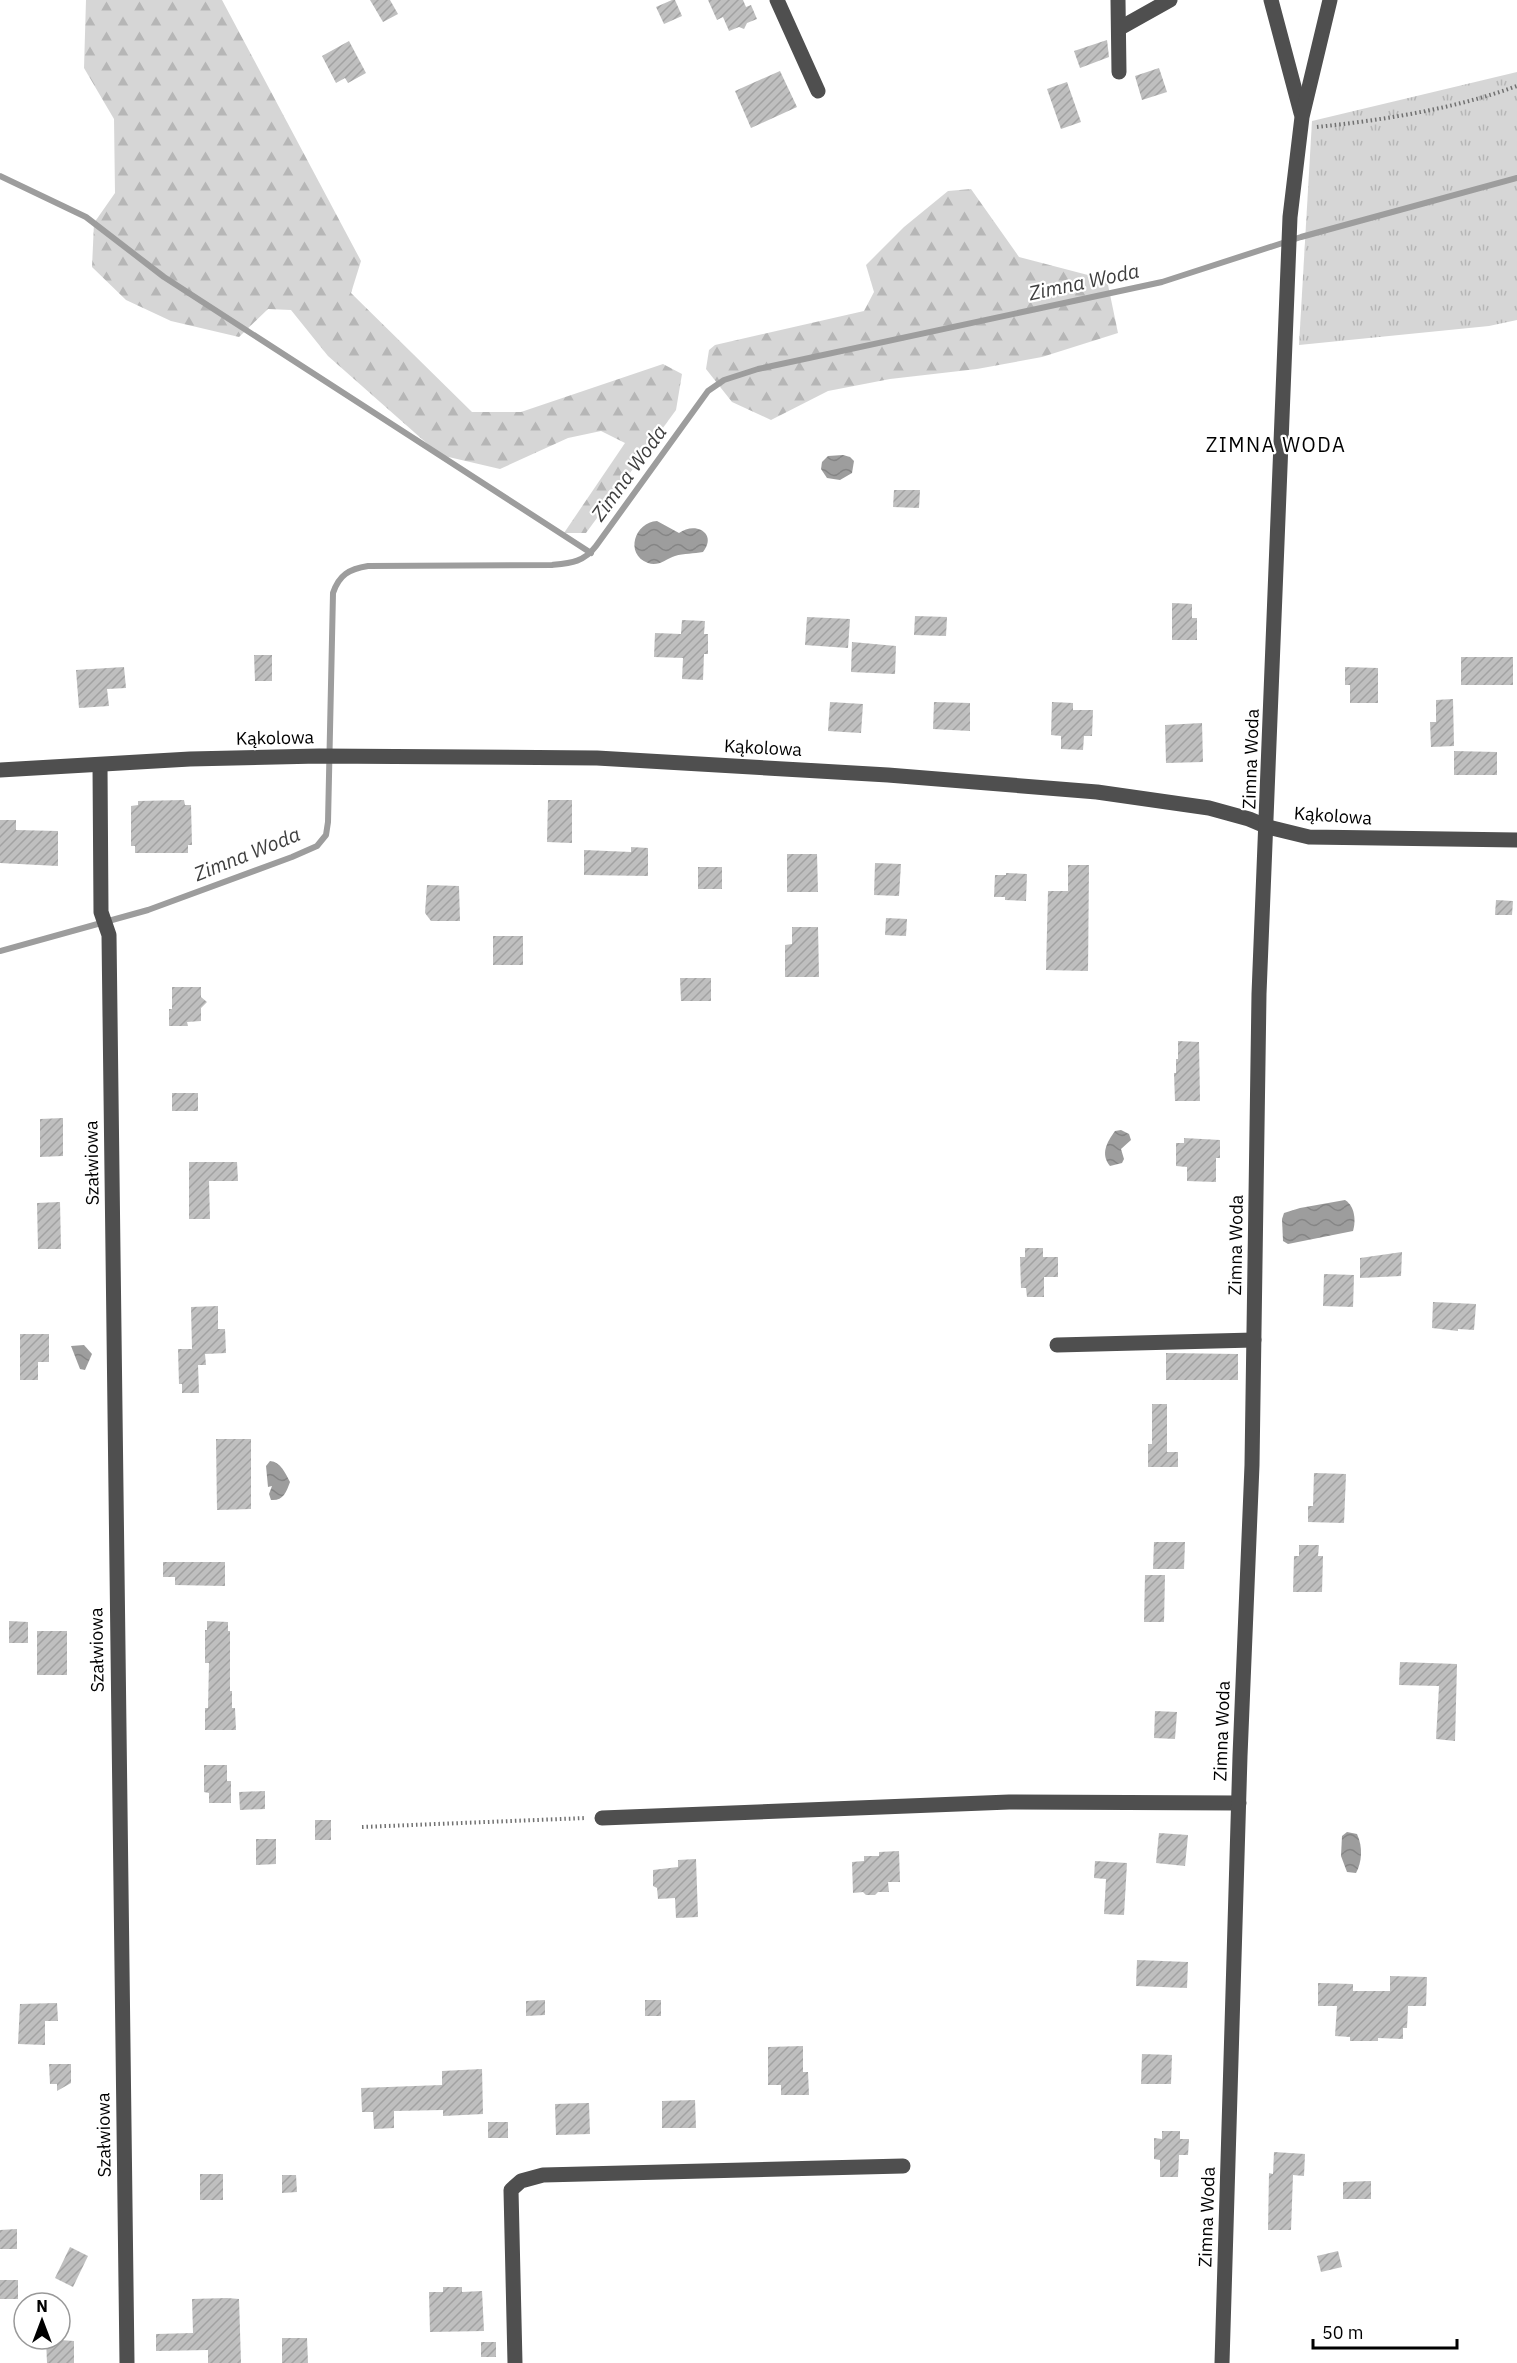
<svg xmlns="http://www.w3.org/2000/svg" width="1517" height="2363" font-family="'IBM Plex Sans',sans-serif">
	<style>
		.grass { fill: url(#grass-tufts) }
		.forest { fill: url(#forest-firs) }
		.water { fill: url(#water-waves) }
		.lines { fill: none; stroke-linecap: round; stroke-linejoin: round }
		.stream { stroke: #9d9d9d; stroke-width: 6 }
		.building { fill: url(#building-hatch) }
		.path { stroke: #717171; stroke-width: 4; stroke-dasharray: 1.5 3; stroke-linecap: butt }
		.minor { stroke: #4f4f4f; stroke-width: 15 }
		.labels { text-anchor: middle; stroke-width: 4.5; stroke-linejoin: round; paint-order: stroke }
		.street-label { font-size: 18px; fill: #000; stroke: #fff }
		.water-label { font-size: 20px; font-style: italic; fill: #3e3e3e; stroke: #fff }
		.neighbourhood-label { font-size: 20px; letter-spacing: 1.5px; fill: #000; stroke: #fff }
	</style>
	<defs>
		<pattern id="grass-tufts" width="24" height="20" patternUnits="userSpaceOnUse" patternTransform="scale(1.5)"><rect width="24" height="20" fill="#d6d6d6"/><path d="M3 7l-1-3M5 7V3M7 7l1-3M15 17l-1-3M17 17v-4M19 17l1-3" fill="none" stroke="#b6b6b6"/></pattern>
		<pattern id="forest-firs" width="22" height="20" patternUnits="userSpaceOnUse" patternTransform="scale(1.5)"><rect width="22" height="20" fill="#d6d6d6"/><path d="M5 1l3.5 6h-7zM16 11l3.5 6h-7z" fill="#b6b6b6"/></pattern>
		<pattern id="water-waves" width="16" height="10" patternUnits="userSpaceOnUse" patternTransform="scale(1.5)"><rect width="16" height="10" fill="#9d9d9d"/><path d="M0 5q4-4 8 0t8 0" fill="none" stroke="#858585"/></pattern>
		<pattern id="building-hatch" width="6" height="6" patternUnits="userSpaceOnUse" patternTransform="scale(1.5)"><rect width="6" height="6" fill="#bfbfbf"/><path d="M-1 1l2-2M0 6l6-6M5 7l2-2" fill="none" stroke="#a2a2a2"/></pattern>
	</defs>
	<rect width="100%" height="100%" fill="#fff"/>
	<polygon class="grass" points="1517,72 1517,320 1489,326 1299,345 1312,121"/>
	<g class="forest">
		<polygon points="86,0 222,0 361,261 351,293 472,412 521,412 663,364 682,374 676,410 586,533 564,533 625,443 601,431 568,438 500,469 440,455 328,356 291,310 268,309 239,337 171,321 126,300 92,267 94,223 115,193 114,119 84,68"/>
		<polygon points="971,189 1019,257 1107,280 1118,333 1042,357 977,369 890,379 828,391 771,420 732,402 706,369 709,350 715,345 864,311 874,292 866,265 904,227 948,191"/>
	</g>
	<g class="water">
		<polygon points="843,455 850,457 854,461 852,473 840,480 827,478 821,469 822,462 828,456"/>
		<path d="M657,521l22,12c16,-12 39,0 24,19 -9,2 -19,1 -28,4 -9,3 -17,11 -27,7 -24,-9 -13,-41 9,-42z"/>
		<path d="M1121,1130l8,4 2,6 -10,9 3,10 -2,4 -12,3c-10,-12 -3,-24 5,-35z"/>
		<path d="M1345,1200c10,6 11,21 8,31l-65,13 -5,-3 -1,-22 2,-6 16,-5z"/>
		<polygon points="84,1345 92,1354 85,1370 80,1369 71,1346"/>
		<path d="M270,1461c11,1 15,12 20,21 -4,11 -7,19 -19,18l-2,-6 3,-8 -4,1 -2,-21z"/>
		<path d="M1347,1832l10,2c6,13 5,28 -1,39l-9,-1 -6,-16 1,-20z"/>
	</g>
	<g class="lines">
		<g class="stream">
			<polyline points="0,176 86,217 164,277 591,553"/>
			<path d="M0,951l148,-41 144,-53 25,-11 9,-11 2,-13 5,-229c6,-18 16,-24 35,-27l184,-1c19,-2 32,-3 44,-19l112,-155 16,-11 34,-11 404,-87 139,-45 216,-59"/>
		</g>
	</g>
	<g class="building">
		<polygon points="370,0 390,0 398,14 383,22"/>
		<polygon points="672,0 675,0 682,16 664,24 656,7"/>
		<polygon points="708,0 743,0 746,7 751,5 757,19 747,23 744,29 739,27 729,31 723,17 717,20"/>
		<polygon points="1107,40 1109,57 1080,68 1074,51"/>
		<polygon points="349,41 366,73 348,83 345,78 336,83 322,56"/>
		<polygon points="1159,68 1167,92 1142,100 1135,76"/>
		<polygon points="780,71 797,107 751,128 735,91"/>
		<polygon points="1067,82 1081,122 1061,129 1047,89"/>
		<polygon points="894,490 920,490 919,508 893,507"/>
		<polygon points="1172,603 1192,604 1192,618 1197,618 1197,640 1172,640"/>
		<polygon points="915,616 947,617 946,636 914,635"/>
		<polygon points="807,617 850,619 848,648 805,645"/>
		<polygon points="682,620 705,621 704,634 708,634 708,654 704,654 703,680 682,679 683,658 654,657 655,633 681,634"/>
		<polygon points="852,642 896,646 895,674 851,672"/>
		<polygon points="254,655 272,655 272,681 255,681"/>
		<rect x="1461" y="657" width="52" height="28"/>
		<polygon points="124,667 126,688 107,689 109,706 79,708 76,670"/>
		<polygon points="1345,667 1378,668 1378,703 1350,703 1350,685 1345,685"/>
		<polygon points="1453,699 1454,746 1431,747 1430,722 1436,722 1436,700"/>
		<polygon points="830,702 863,704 861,733 828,731"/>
		<polygon points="934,702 970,703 970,731 933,729"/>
		<polygon points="1052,702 1073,703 1073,710 1093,710 1092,736 1084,736 1083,750 1061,749 1061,736 1051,735"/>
		<polygon points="1202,723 1203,762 1166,763 1165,725"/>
		<polygon points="1454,751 1497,752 1497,775 1454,775"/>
		<polygon points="184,800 185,805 191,805 192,845 188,845 188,853 135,853 135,846 131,846 131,806 138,805 138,801"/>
		<polygon points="548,800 572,800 572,843 547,842"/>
		<polygon points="0,820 16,820 16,830 58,831 58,866 0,863"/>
		<polygon points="631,847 648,848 648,876 584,875 584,850 631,852"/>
		<polygon points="787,854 817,854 818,892 787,892"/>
		<polygon points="875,863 901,864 899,896 874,895"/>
		<polygon points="1068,865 1089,865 1088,971 1046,970 1048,891 1068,891"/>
		<rect x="698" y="867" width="24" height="22"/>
		<polygon points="1006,873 1027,874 1026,901 1005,900 1005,897 994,897 995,875 1006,875"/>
		<polygon points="427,885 459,886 460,921 431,921 425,913"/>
		<polygon points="1496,900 1513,901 1512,915 1495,915"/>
		<polygon points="886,918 907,919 906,936 885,935"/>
		<polygon points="792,927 818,927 819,977 785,977 785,945 792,944"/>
		<rect x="493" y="936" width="30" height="29"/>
		<polygon points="680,978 711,978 711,1001 681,1001"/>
		<polygon points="172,987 201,987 201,997 207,1002 201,1008 201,1021 187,1022 188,1026 169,1026 169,1009 172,1009"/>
		<polygon points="1178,1041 1199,1042 1200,1101 1175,1101 1174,1073 1176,1073 1176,1059 1178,1059"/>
		<rect x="172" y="1093" width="26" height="18"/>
		<polygon points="63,1118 63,1156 40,1157 40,1119"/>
		<polygon points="1184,1138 1220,1140 1220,1158 1216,1158 1216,1182 1187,1181 1187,1167 1176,1166 1176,1143 1184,1143"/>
		<polygon points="189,1162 237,1162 238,1181 209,1181 210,1219 189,1219"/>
		<polygon points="60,1202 61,1249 38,1249 37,1203"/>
		<polygon points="1025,1248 1043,1248 1043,1257 1058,1257 1058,1277 1044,1277 1044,1297 1027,1297 1026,1288 1021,1288 1020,1257 1025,1257"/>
		<polygon points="1402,1252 1401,1276 1360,1278 1360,1258"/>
		<polygon points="1324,1274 1354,1275 1353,1307 1323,1306"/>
		<polygon points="1433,1302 1476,1304 1474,1330 1458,1329 1458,1331 1432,1328"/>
		<polygon points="218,1306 218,1329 225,1329 226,1353 205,1354 206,1365 198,1365 199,1393 182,1393 182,1384 179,1384 178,1349 192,1349 191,1307"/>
		<polygon points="20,1334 49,1334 49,1362 38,1362 38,1380 20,1380"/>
		<polygon points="1166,1353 1238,1354 1238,1380 1166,1380"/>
		<polygon points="1152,1404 1167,1404 1167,1452 1178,1452 1178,1467 1148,1467 1148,1444 1152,1444"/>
		<polygon points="216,1439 251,1439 251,1509 217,1510"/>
		<polygon points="1314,1473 1346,1474 1344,1523 1308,1522 1308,1506 1313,1506"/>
		<polygon points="1154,1542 1185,1542 1184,1569 1153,1569"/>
		<polygon points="1299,1545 1319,1545 1318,1556 1323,1556 1322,1592 1293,1592 1294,1556 1299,1556"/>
		<polygon points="163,1562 225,1562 225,1586 175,1585 175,1577 163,1577"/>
		<polygon points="1145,1575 1165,1575 1164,1622 1144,1622"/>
		<polygon points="9,1621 28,1622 28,1643 9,1643"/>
		<polygon points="207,1621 228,1622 228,1631 230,1631 230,1691 232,1691 232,1708 235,1708 236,1730 205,1730 205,1708 208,1708 209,1663 205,1663 205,1630 207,1630"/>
		<rect x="37" y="1631" width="30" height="44"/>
		<polygon points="1400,1662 1457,1664 1455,1741 1436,1739 1439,1686 1399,1685"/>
		<polygon points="1155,1711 1177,1712 1175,1739 1154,1738"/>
		<polygon points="204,1765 227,1765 227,1781 231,1781 231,1803 209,1803 209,1793 204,1792"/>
		<polygon points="265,1791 265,1809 240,1810 239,1792"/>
		<rect x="315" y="1820" width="16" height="20"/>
		<polygon points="1159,1833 1188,1835 1185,1866 1156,1863"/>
		<polygon points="256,1839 276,1839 276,1864 256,1865"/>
		<polygon points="899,1851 900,1882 888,1882 889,1892 878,1892 875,1895 866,1895 863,1892 853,1893 852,1862 864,1861 864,1856 879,1856 879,1852"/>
		<polygon points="696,1859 698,1917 676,1918 675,1898 658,1899 657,1888 653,1886 653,1870 678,1867 678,1860"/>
		<polygon points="1095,1861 1127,1863 1124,1915 1104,1914 1106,1879 1094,1878"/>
		<polygon points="1137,1960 1188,1962 1187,1988 1136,1986"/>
		<polygon points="1390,1976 1427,1977 1426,2006 1408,2006 1407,2028 1403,2028 1403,2039 1378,2038 1378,2041 1350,2041 1350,2037 1335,2036 1337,2006 1318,2006 1318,1983 1353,1984 1353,1991 1390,1991"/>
		<polygon points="545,2000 545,2015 526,2016 526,2001"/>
		<rect x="645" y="2000" width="16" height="16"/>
		<polygon points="57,2003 58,2021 45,2021 45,2045 18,2044 20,2004"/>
		<polygon points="803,2046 803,2072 808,2072 809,2095 781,2095 781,2085 768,2085 768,2047"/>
		<polygon points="1142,2054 1172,2055 1171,2084 1141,2084"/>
		<polygon points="49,2064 71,2064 71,2083 57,2091 57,2084 50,2084"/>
		<polygon points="482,2069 483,2114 443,2116 443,2110 394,2111 394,2128 374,2129 373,2112 362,2112 361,2088 442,2085 442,2071"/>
		<polygon points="695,2100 696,2128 662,2128 662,2101"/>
		<polygon points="589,2103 590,2134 556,2135 555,2104"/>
		<rect x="488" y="2122" width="20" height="16"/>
		<polygon points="1162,2131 1180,2131 1180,2139 1189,2139 1188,2155 1179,2155 1178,2177 1160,2177 1160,2160 1154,2159 1154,2138 1162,2139"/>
		<polygon points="1274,2152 1305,2154 1304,2176 1293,2175 1291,2230 1268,2230 1269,2173 1273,2174"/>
		<rect x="200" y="2174" width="23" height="26"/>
		<polygon points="282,2175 296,2175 297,2192 282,2193"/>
		<polygon points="1371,2181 1371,2199 1343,2199 1343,2182"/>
		<polygon points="17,2229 17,2249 0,2249 0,2230"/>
		<polygon points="70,2247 88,2256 73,2287 55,2278"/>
		<polygon points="1338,2251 1342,2267 1321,2272 1317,2256"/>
		<rect x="0" y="2280" width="18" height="19"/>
		<polygon points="443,2287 462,2287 462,2292 482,2291 484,2331 430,2332 429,2292 443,2292"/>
		<polygon points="227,2298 239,2299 241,2363 208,2363 208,2350 156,2351 156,2334 193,2333 192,2299"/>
		<polygon points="282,2338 307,2338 308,2363 282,2363"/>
		<polygon points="46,2339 74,2341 74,2363 47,2363"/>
		<rect x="481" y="2342" width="15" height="15"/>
	</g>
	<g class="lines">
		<g class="path">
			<path d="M1317,127c66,-7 137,-18 200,-41"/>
			<polyline points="362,1827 586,1818"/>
		</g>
		<g class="minor">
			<polyline points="777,0 818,91"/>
			<polyline points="1118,0 1119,72"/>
			<polyline points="1271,0 1301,113"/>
			<polyline points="1120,28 1170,0"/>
			<polyline points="100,765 101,912 109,935 127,2363"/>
			<polyline points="0,770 190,759 319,756 597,758 888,775 1097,792 1209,808 1249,819 1268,827 1309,837 1517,840"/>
			<polyline points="1057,1345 1254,1340"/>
			<polyline points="602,1818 1009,1802 1239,1803"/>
			<polyline points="515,2363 511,2190 521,2181 543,2175 903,2166"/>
			<polyline points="1222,2363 1240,1756 1252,1465 1259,994 1290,217 1302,117 1330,0"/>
		</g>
	</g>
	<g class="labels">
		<g class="street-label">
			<text transform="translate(275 738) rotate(-1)" y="6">Kąkolowa</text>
			<text transform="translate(763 748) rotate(3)" y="6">Kąkolowa</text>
			<text transform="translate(1251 759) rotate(-88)" y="6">Zimna Woda</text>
			<text transform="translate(1333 816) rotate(4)" y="6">Kąkolowa</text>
			<text transform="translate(92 1163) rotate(-91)" y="6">Szałwiowa</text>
			<text transform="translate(1236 1245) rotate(-89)" y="6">Zimna Woda</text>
			<text transform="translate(97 1650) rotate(-91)" y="6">Szałwiowa</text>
			<text transform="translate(1222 1731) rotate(-88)" y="6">Zimna Woda</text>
			<text transform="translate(104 2135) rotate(-91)" y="6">Szałwiowa</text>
			<text transform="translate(1207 2217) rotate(-88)" y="6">Zimna Woda</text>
		</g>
		<g class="water-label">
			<text transform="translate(1084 282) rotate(-12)" y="7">Zimna Woda</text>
			<text transform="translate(629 473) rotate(-54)" y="7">Zimna Woda</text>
			<text transform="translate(247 854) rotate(-22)" y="7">Zimna Woda</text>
		</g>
		<g class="neighbourhood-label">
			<text x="1276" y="452">ZIMNA WODA</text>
		</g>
	</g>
	<g transform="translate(42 2321)"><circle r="28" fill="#ffffff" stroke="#999999" stroke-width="1.5"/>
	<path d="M0-4.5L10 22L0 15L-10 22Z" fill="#000000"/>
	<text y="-9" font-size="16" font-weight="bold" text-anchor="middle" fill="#000000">N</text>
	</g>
	<path d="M1313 2339v9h144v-9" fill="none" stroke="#000000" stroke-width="3"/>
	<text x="1322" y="2339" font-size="18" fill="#000000" stroke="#ffffff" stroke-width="4.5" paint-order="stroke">50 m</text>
</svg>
